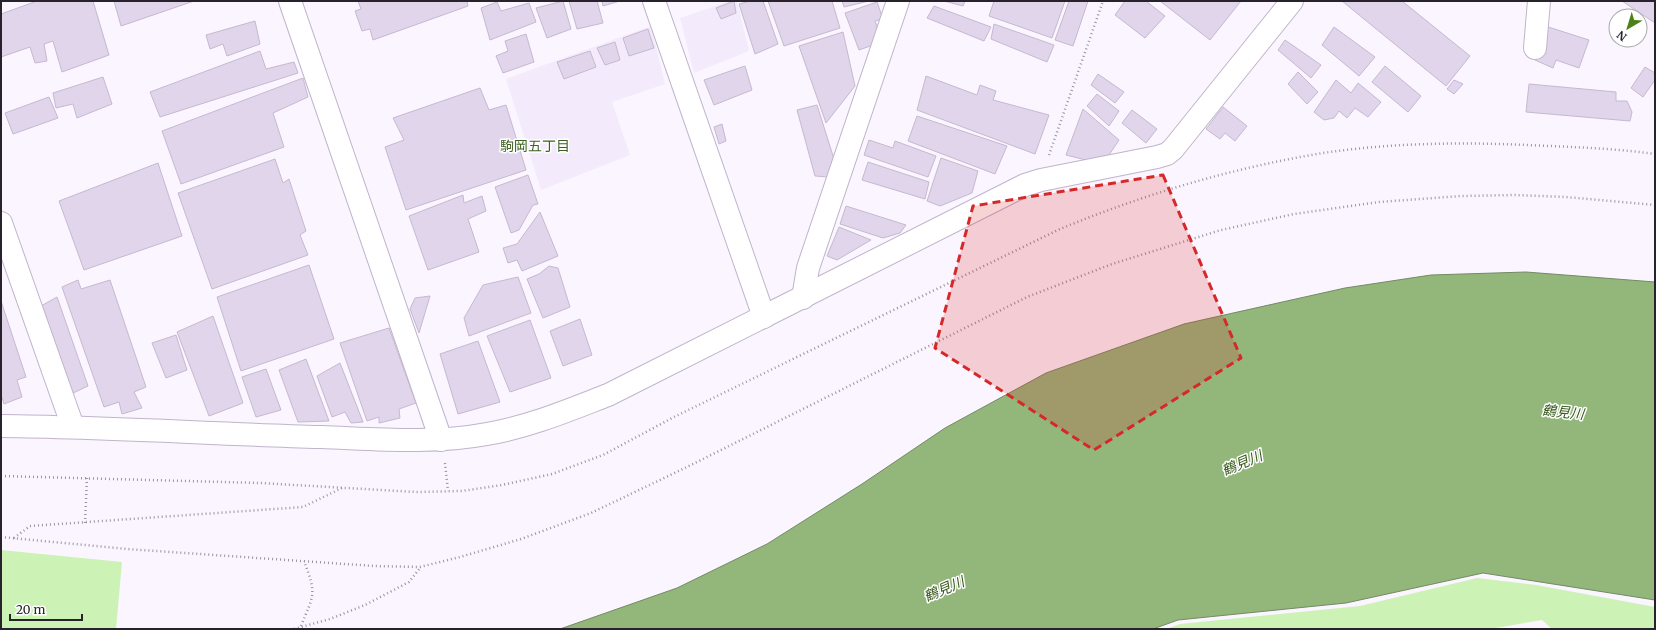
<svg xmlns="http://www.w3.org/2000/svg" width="1656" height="630" font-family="Merriweather,'Noto Sans JP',serif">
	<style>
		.built { fill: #f3eafc }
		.green { fill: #cdf2b5 }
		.water { fill: #93b77b; stroke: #738a63 }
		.building { fill: #e1d5ec; stroke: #c5b9d0 }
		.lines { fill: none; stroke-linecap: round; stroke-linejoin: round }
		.minor-casing { stroke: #c0b4cb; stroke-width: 24 }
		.path { stroke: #99949e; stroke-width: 2.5; stroke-dasharray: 1 3; stroke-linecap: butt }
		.minor { stroke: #fff; stroke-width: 22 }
		.marked { fill: #d62828; fill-opacity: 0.2; stroke: #d62828; stroke-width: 3; stroke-dasharray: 8 5; stroke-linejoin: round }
		.labels { text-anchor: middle; stroke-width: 3; stroke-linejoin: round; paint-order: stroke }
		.neighbourhood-label { font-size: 14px; fill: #3e6021; stroke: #fff }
		.water-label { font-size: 14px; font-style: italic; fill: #36571a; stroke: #fff }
	</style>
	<rect width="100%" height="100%" fill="#faf5ff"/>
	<g class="built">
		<polygon points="730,1 737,1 749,51 694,73 680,18"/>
		<polygon points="651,26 665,84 612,102 630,155 541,190 506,79"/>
	</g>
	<g class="green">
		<polygon points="1,550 122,562 116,629 1,629"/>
		<polygon points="1477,578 1536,585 1655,607 1655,629 1552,629 1542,620 1490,629 1166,629 1180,624 1360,606"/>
	</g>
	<polygon class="water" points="1526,272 1655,282 1655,600 1483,573 1346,603 1178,620 1153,629 560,629 677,588 767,544 862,484 945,428 1046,373 1184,324 1345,288 1431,275"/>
	<g class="building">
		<polygon points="37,1 93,1 109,55 62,72 53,41 44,44 47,61 35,63 30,47 1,57 1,14"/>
		<polygon points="114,1 194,1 121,26"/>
		<polygon points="358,1 467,1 468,6 373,40 370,29 362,31 355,11 361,9"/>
		<polygon points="563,1 571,29 547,38 536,8"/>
		<polygon points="569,1 597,1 603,23 577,29"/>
		<polygon points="602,1 620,1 603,6"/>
		<polygon points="734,1 736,13 721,19 716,8"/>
		<polygon points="750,1 763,1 778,44 755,54 739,4"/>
		<polygon points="768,1 832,1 840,28 784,46"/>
		<polygon points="842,1 869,1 844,7"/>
		<polygon points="944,1 965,1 963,6"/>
		<polygon points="994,1 1065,1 1052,38 989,16"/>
		<polygon points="1069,1 1088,1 1073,46 1055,40"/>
		<polygon points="1125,1 1146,1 1165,16 1145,38 1115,15"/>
		<polygon points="1160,1 1241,1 1210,40"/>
		<polygon points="1342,1 1402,1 1470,56 1446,86"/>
		<polygon points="1622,1 1655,1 1655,23"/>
		<polygon points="497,2 501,11 529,3 536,22 490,40 481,8"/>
		<polygon points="877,2 883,19 875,21 880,35 874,36 876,44 859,50 845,13"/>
		<polygon points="934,6 991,27 984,41 927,18"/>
		<polygon points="255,21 260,44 227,56 223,44 210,49 206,35"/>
		<polygon points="994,24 1054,45 1047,62 991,39"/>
		<polygon points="1542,25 1589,40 1579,68 1556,60 1553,68 1535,60"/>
		<polygon points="1334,27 1375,57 1359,76 1322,45"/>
		<polygon points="648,29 654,48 629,56 623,38"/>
		<polygon points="843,32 855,86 826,123 799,46"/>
		<polygon points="526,34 534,62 503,73 496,56 508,51 505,41"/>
		<polygon points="1285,40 1321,65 1311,78 1278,50"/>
		<polygon points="615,42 620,60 605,65 597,48"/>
		<polygon points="260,51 266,69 294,62 298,73 160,117 150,92"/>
		<polygon points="590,51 596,67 564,79 557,62"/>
		<polygon points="745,66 752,90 714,105 704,80"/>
		<polygon points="1385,66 1421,96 1408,112 1372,82"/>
		<polygon points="1645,67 1655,73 1655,80 1643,97 1631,88"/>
		<polygon points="1298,72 1318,92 1307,104 1288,84"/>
		<polygon points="1098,74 1124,92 1115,103 1091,85"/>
		<polygon points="926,76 977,95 980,85 996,91 993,100 1049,115 1035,154 917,110"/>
		<polygon points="103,77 112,104 77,118 73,104 56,108 53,93"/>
		<polygon points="303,78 308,97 273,113 284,147 181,184 162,131"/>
		<polygon points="1336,80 1351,93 1358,83 1381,102 1368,117 1355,108 1347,118 1339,111 1334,118 1324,120 1314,112"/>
		<polygon points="1454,80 1463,84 1454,94 1447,89"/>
		<polygon points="1529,84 1616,92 1616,101 1627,101 1632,112 1630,121 1526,112"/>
		<polygon points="480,88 489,110 506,105 526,170 406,210 385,147 404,140 393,118"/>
		<polygon points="1097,94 1119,111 1109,126 1087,106"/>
		<polygon points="49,97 58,118 13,134 5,113"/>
		<polygon points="817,105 834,159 828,177 815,176 797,110"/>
		<polygon points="1223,107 1247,126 1235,141 1225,133 1220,139 1206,129"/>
		<polygon points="1083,109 1119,140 1109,155 1086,160 1066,155"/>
		<polygon points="1132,110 1157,129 1146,143 1122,123"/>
		<polygon points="917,116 1007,146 995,174 908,141"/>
		<polygon points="722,124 726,141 719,144 714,127"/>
		<polygon points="869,140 893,148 895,141 936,156 928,177 864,155"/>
		<polygon points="941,158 978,171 972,193 940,206 927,201"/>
		<polygon points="275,159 283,183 289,179 306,231 300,235 308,255 212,289 178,193"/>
		<polygon points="868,162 929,182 925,199 862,180"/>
		<polygon points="158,163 182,236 84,270 59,201"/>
		<polygon points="528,175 538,204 533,205 519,230 511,233 495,187"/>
		<polygon points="463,195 464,203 482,196 486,211 468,219 479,252 428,270 409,216"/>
		<polygon points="846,206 906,225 900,233 883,238 840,224"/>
		<polygon points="540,212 558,256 522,271 517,260 508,263 503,248 517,244"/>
		<polygon points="839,227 871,240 837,260 827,256"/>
		<polygon points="309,265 334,339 241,371 217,297"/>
		<polygon points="549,266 558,268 570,307 543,318 527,279 539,274"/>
		<polygon points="518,277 531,313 469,336 464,318 483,285"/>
		<polygon points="78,280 81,289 110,280 146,387 134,392 142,408 122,414 119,402 104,407 62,287"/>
		<polygon points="430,296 419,333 410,309 415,298"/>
		<polygon points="57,297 88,386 71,394 41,306"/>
		<polygon points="1,301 26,377 17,380 22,397 4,404 1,394"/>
		<polygon points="213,316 243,403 209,416 177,332"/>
		<polygon points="580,319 592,355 563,366 550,331"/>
		<polygon points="530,320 551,378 510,392 487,336"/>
		<polygon points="389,328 416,403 399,409 400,418 379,423 379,417 367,421 340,343"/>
		<polygon points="176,335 187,370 166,378 152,343"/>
		<polygon points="478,341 500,402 458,414 440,354"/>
		<polygon points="306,359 329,421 298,422 279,370"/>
		<polygon points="340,363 363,422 351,423 345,412 332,417 317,376"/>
		<polygon points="266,369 281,410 256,417 242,377"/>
	</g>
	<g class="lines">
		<defs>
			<g id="minor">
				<polyline points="290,1 441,440"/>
				<polyline points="654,1 764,317"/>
				<polyline points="1535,48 1539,1"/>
				<polyline points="1,223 73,427"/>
				<polyline points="803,298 808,268 898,1"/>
				<path d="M1,426c107,1 214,8 320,11 56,2 112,7 166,-3 42,-7 82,-24 121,-39l417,-210 16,-5 116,-23 10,-3 6,-5 119,-148"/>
			</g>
		</defs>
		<use href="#minor" class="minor-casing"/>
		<g class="path">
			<polyline points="1049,155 1103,1"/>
			<polyline points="445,463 448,491"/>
			<path d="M1,476l259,7 156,9 46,-1 40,-6 50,-11 51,-19 71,-38 386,-188c85,-35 172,-61 263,-76 67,-10 136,-11 204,-8 43,2 85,3 128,9"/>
			<polyline points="85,523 87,478"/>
			<polyline points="1,537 127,549 374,566 420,567 460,557 521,539 591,513 685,468 1027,297 1112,264 1221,230 1294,214 1379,202 1461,196 1515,195 1566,197 1655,205"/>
			<polyline points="14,538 30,526 303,507 342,488"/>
			<path d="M301,626c13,-32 16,-31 3,-65"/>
			<polyline points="294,629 330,619 365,605 409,582 420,568"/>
		</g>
		<use href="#minor" class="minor"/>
	</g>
	<path class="marked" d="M1163,175l78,183 -147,92 -159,-102 38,-142z"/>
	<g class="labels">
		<g class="neighbourhood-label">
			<text x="535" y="151">駒岡五丁目</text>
		</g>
		<g class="water-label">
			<text transform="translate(1563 412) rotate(6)" y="5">鶴見川</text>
			<text transform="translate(1242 463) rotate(-23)" y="5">鶴見川</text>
			<text transform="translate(944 589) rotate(-23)" y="5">鶴見川</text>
		</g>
	</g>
	<rect width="1656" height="630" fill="none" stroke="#27222b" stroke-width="4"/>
	<g transform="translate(1628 28) rotate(218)"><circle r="19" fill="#ffffff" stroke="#a9a7aa"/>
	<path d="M0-3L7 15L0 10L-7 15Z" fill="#4c8116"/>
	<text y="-6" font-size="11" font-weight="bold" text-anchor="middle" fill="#27222b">N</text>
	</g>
	<path d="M10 614v6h72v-6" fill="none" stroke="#27222b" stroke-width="2"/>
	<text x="16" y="614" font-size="12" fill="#27222b" stroke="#ffffff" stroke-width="3" paint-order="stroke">20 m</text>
</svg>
